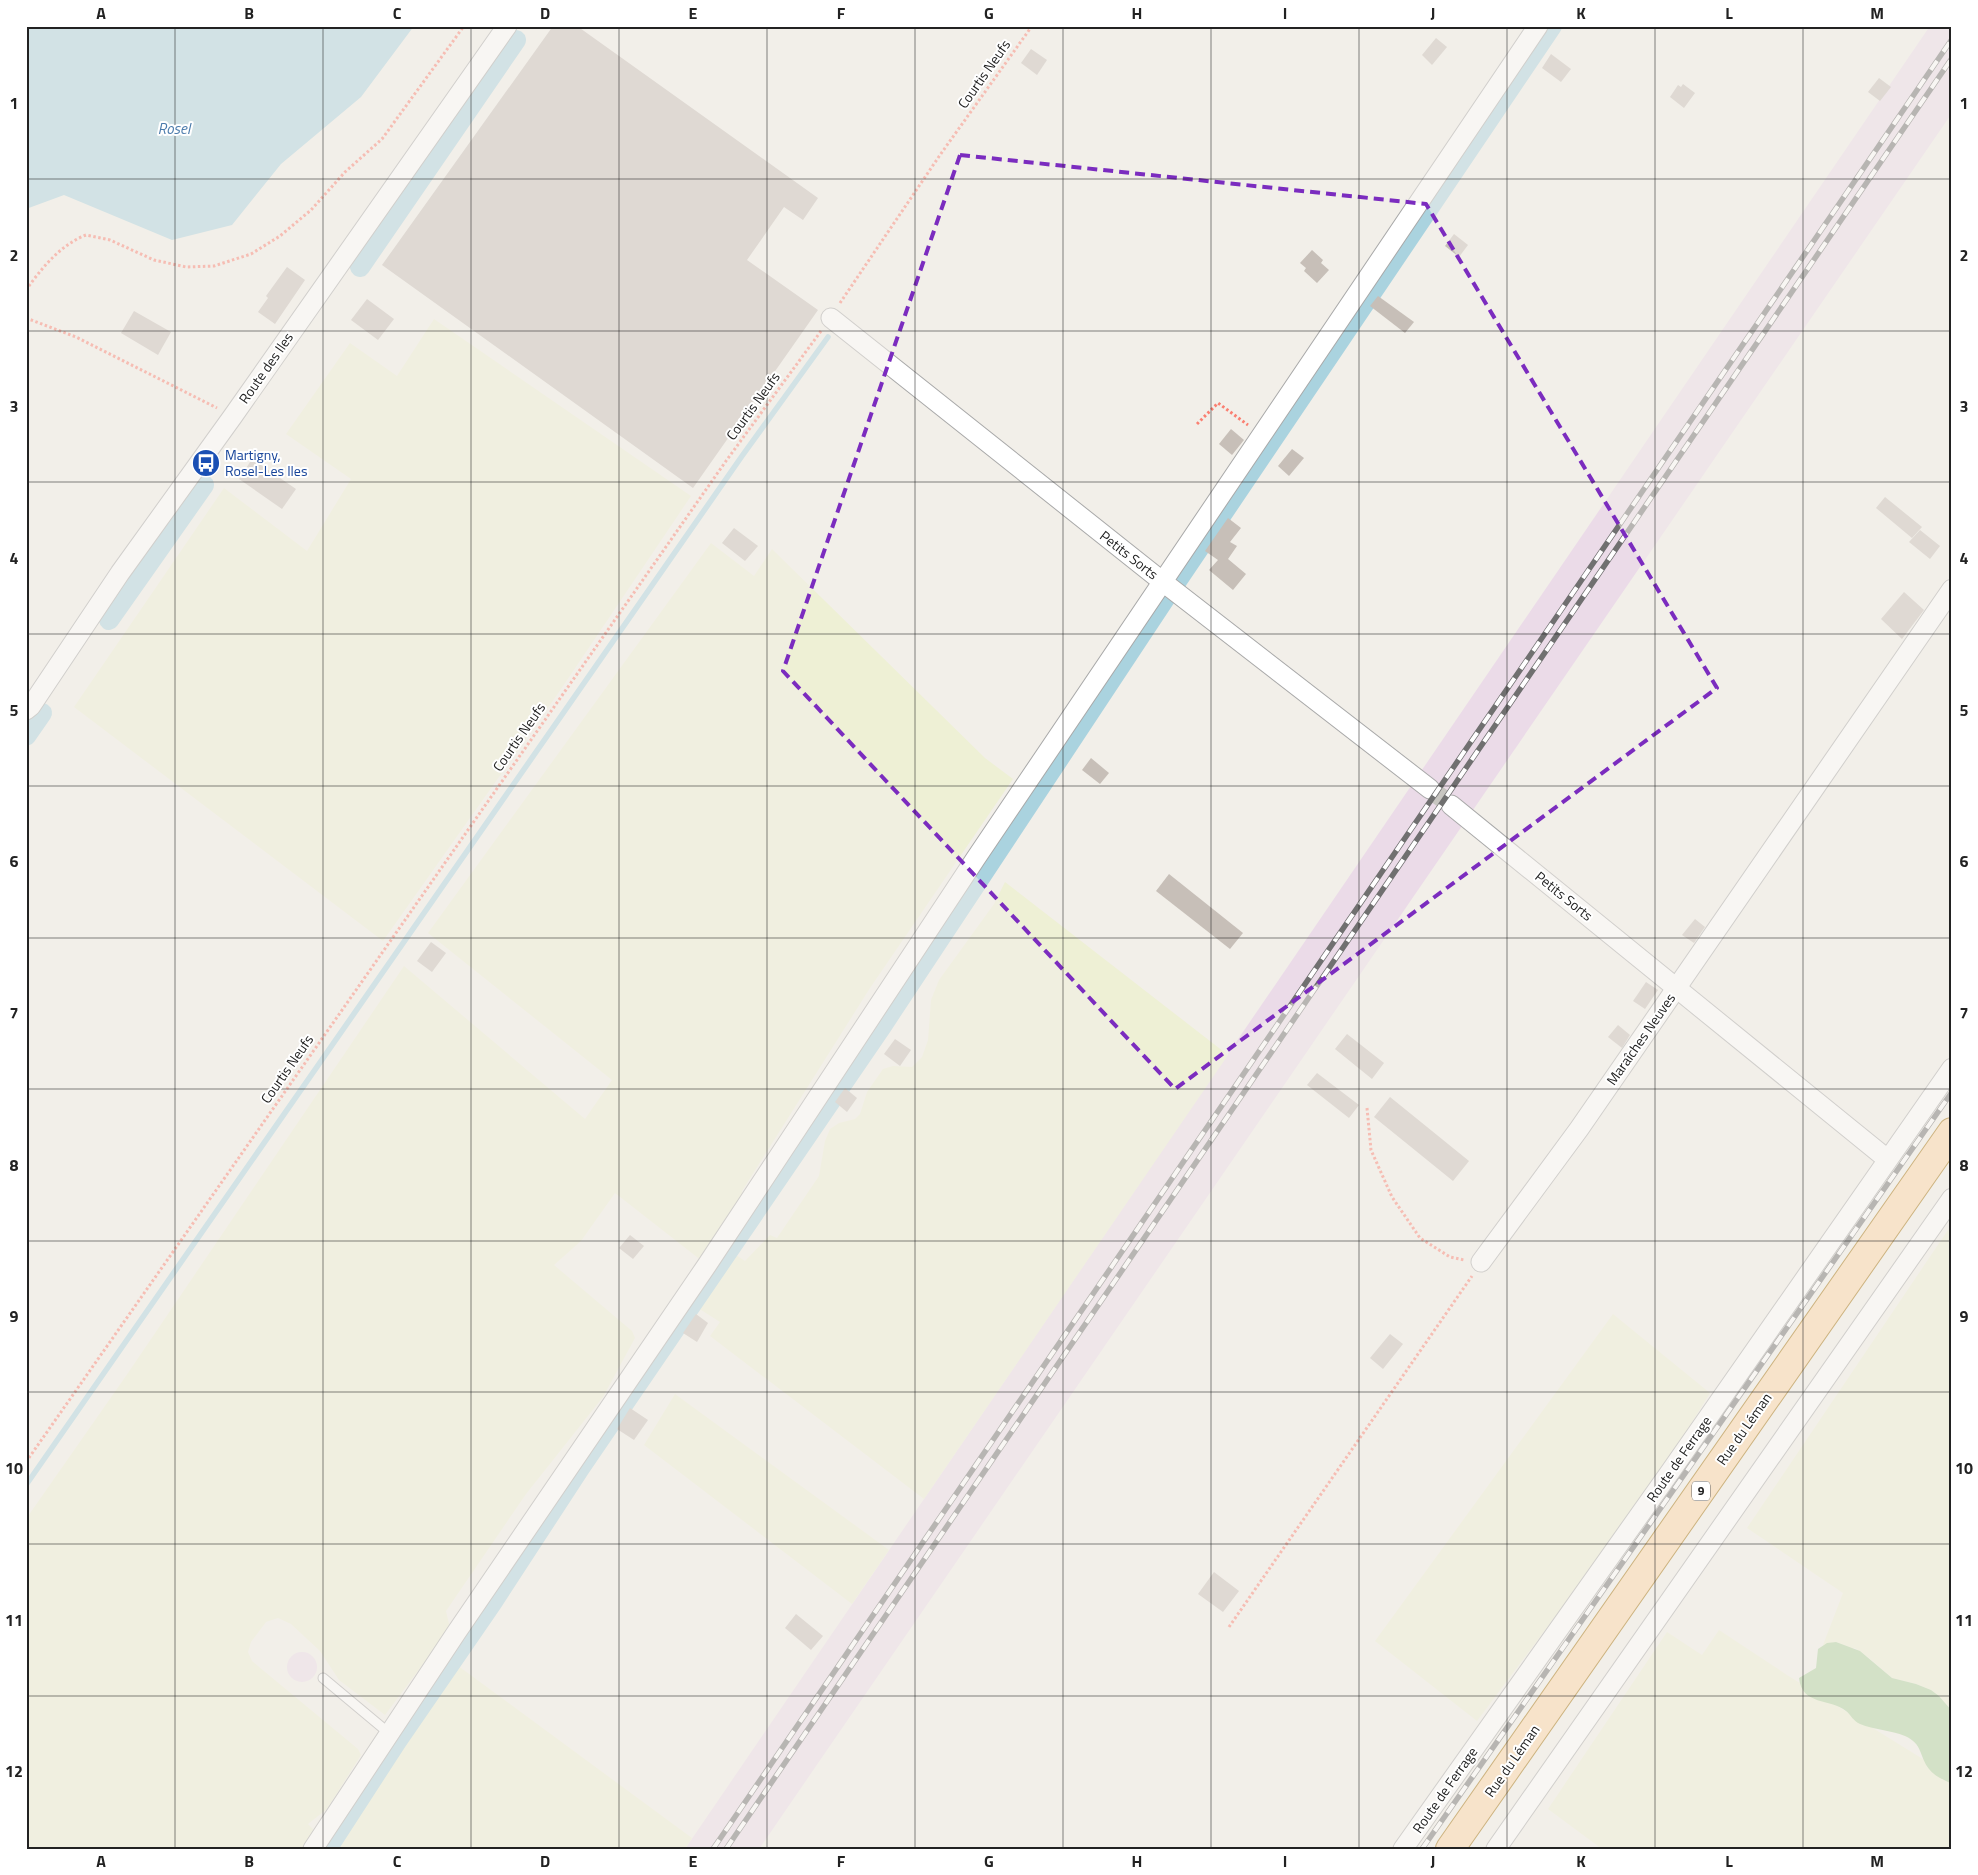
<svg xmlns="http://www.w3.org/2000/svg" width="1978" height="1875" font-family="'Titillium Web',sans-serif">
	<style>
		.industrial { fill: #ebdbe8 }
		.farmland { fill: #eef0d5 }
		.forest { fill: #add19e }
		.water { fill: #aad3df }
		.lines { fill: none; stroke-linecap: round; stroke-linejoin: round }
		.stream { stroke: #aad3df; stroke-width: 5.5 }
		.canal { stroke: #aad3df; stroke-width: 20 }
		.building { fill: #c7bfb8 }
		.street-tunnel { stroke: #c8c6c1; stroke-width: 19; stroke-dasharray: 19 9; stroke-linecap: butt }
		.lane-casing { stroke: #a9a9a9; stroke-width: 11 }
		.street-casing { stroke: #a9a9a9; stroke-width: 21 }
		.primary-casing { stroke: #a06b00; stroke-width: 30 }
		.path { stroke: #fa8072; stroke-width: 3; stroke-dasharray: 2.5 2.5; stroke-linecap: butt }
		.lane { stroke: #fff; stroke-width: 9 }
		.street { stroke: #fff; stroke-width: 19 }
		.primary { stroke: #fcd6a4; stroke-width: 28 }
		.rail-casing { stroke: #707070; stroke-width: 5.5 }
		.rail { stroke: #fff; stroke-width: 4; stroke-dasharray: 11; stroke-linecap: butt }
		.marked { fill: none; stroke: #7b2cbf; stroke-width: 4; stroke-dasharray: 10 6; stroke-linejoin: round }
		.grid { fill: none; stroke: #222; stroke-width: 1; stroke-opacity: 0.55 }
		.labels { text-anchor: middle; stroke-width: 4; stroke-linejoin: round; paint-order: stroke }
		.shield { fill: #fff; stroke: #646464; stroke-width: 1 }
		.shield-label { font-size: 12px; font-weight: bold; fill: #222 }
		.street-label { font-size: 14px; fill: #222; stroke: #fff }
		.transit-label { font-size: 14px; fill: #164399; stroke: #fff; text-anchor: start }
		.water-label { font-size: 15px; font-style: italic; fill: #4a7aab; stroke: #fff }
		.neatline { fill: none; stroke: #222; stroke-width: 2 }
		.grid-label { font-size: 16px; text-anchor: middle; font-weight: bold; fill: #222 }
	</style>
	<rect width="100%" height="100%" fill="#f2efe9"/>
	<g class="industrial">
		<polygon points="1930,26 1952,26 1952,113 759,1849 685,1849"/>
		<circle cx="302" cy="1667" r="15"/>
	</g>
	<g class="farmland">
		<polygon points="434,319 691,496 557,695 383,941 74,707 224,488 307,551 351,479 286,434 350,343 397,376"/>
		<polygon points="711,543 754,576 772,549 985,758 1013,779 870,988 742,1191 744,1197 702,1261 615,1193 581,1241 554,1265 632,1331 635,1338 603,1397 526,1494 446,1611 450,1628 385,1715 339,1680 320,1651 291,1624 278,1618 266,1622 251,1642 248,1652 252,1661 358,1749 361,1755 327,1809 308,1824 321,1837 313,1849 26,1849 26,1519 128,1373 404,966 585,1119 612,1080 428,933"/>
		<polygon points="1005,882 1228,1055 924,1499 710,1336 720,1322 698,1308 733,1253 745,1261 770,1235 777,1238 819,1176 825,1141 830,1129 839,1123 855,1119 860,1114 867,1092 883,1069 893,1066 912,1067 922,1057 928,1040 931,1000 939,980 994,904"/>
		<polygon points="1952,1224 1952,1711 1939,1696 1931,1690 1916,1684 1892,1678 1869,1658 1855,1648 1850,1648 1836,1642 1823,1645 1843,1593 1747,1528"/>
		<polygon points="1613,1314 1710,1393 1653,1486 1477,1721 1375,1641"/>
		<polygon points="675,1394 889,1550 852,1604 644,1445"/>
		<polygon points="1719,1630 1787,1675 1952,1777 1952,1849 1602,1849 1548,1809 1667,1632 1702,1655"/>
		<polygon points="446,1657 692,1838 685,1849 337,1849 324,1839"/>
	</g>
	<path class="forest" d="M1836,1642l24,9 32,27 24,6 15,6 8,6 13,15v73c-8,-4 -18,-8 -23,-15 -10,-13 -6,-25 -24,-33 -14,-6 -31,-6 -45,-12 -7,-3 -9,-9 -14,-13 -16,-13 -44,-5 -47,-33l17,-10 2,-19 9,-6z"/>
	<polygon class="water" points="26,26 414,26 361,97 281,164 232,225 172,240 64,195 26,209"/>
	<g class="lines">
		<polyline class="stream" points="26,1485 742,456 828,337"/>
		<g class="canal">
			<polyline points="360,267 516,40"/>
			<polyline points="1175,584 1552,26"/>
			<polyline points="109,620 204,485"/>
			<polyline points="26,736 42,713"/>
			<polyline points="327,1849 397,1741 492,1603 580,1468 882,1026 1168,594"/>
		</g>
	</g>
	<g class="building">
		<polygon points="553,26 577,26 818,198 803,220 784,207 747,260 818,310 693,488 382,265"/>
		<polygon points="1436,38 1447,47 1432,65 1422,55"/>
		<polygon points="1031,49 1047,60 1037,75 1021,63"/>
		<polygon points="1551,54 1571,69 1561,82 1542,68"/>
		<polygon points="1879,78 1891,87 1880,101 1868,92"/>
		<polygon points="1683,84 1695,93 1684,108 1670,97 1678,85 1681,87"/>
		<polygon points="1454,234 1468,245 1459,257 1445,246"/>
		<polygon points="1312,250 1323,260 1321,263 1329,270 1317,283 1304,271 1306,268 1300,263"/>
		<polygon points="287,267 305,280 275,324 258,312 268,298 266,296"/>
		<polygon points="1378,296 1414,322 1405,333 1370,306"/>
		<polygon points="367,299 394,319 378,340 351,320"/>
		<polygon points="134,311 171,332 158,355 121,333"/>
		<polygon points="1231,429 1244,440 1232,455 1219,444"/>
		<polygon points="1292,449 1304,458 1289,476 1278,466"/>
		<polygon points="252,459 296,489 282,509 239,479"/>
		<polygon points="1885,497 1922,527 1912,538 1876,508"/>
		<polygon points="1228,518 1241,528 1230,542 1237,546 1228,559 1246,574 1233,590 1209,570 1218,560 1205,551"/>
		<polygon points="734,528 758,546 745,561 722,543"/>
		<polygon points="1920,530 1940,546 1930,559 1909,542"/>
		<polygon points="1904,592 1924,610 1902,639 1881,619"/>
		<polygon points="1091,758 1109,773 1100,784 1082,770"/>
		<polygon points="1169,874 1243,933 1230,949 1156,891"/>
		<polygon points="1695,919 1705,927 1694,943 1682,935"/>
		<polygon points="431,942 446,953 432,972 417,961"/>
		<polygon points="1646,982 1658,990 1645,1009 1633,1001"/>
		<polygon points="1618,1025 1630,1035 1622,1048 1608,1037"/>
		<polygon points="1347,1034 1384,1063 1372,1079 1335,1049"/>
		<polygon points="895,1039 911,1050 900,1066 884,1054"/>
		<polygon points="1317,1073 1359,1105 1349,1118 1307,1085"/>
		<polygon points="845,1088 857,1098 847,1112 835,1102"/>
		<polygon points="1390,1097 1469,1161 1453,1181 1374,1117"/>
		<polygon points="630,1235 644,1246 633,1259 619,1248"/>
		<polygon points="696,1314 708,1323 697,1342 683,1333"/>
		<polygon points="1390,1334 1403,1344 1383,1369 1370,1358"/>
		<polygon points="630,1408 648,1420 634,1440 617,1429"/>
		<polygon points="1214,1572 1239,1591 1223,1612 1198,1594"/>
		<polygon points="796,1614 823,1636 811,1650 785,1628"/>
	</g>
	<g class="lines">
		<polyline class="street-tunnel" points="1430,789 1451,805"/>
		<defs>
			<polyline id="lane" points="323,1678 390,1734"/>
			<g id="street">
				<polyline points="831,318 1163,582 1430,789"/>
				<polyline points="26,710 31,706 120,573 233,416 507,26"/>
				<polyline points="1451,805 1887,1159"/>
				<polyline points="1481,1262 1579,1129 1952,589"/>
				<polyline points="313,1849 456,1633 707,1265 976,858 1538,26"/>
				<polyline points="1403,1849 1670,1472 1952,1068"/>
				<polyline points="1496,1849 1952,1198"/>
			</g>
			<polyline id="primary" points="1450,1849 1952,1132"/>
		</defs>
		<use href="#lane" class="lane-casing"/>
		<use href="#street" class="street-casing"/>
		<use href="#primary" class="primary-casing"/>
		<g class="path">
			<path d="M26,290c15,-21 34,-45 60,-55l24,5 44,20 32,7 28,-1 37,-12 29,-18 31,-26 34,-38 37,-33 82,-113"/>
			<polyline points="840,303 940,155 1032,26"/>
			<polyline points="26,318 76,337 217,408"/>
			<polyline points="1197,424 1218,403 1248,425"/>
			<polyline points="1367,1108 1371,1150 1392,1197 1420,1238 1450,1257 1464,1260"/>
			<polyline points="26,1462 726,461 821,331"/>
			<polyline points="1229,1627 1472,1276"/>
		</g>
		<use href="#lane" class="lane"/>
		<use href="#street" class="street"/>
		<use href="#primary" class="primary"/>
		<defs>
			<g id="rail">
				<polyline points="713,1849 1952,39"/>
				<polyline points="726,1849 1952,58"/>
				<polyline points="1422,1849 1952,1092"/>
			</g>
		</defs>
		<use href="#rail" class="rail-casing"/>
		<use href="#rail" class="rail"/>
	</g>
	<path d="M0 0H1978V1875H0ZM960,155l466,49 291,484 -542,401 -392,-418z" fill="#f2efe9" fill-opacity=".55" fill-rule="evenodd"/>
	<path class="marked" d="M960,155l466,49 291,484 -542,401 -392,-418z"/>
	<path class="grid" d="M175,26v1823M323,26v1823M471,26v1823M619,26v1823M767,26v1823M915,26v1823M1063,26v1823M1211,26v1823M1359,26v1823M1507,26v1823M1655,26v1823M1803,26v1823M26,179h1926M26,331h1926M26,482h1926M26,634h1926M26,786h1926M26,938h1926M26,1089h1926M26,1241h1926M26,1392h1926M26,1544h1926M26,1696h1926"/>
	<defs>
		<symbol id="bus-disc" viewBox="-11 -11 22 22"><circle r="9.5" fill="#1a4fb4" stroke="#fff"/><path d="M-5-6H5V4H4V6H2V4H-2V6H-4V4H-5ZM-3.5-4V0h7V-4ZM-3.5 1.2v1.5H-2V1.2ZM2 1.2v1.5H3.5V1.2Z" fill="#fff"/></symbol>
	</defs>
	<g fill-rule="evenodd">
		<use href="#bus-disc" x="190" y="447" width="32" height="32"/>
	</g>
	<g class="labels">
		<rect class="shield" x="1692" y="1481.5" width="18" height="19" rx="4"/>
		<g class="shield-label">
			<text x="1701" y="1495">9</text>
		</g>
		<g class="street-label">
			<text transform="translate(984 74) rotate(-55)" y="5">Courtis Neufs</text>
			<text transform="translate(266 368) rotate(-55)" y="5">Route des Iles</text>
			<text transform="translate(753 406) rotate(-54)" y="5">Courtis Neufs</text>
			<text transform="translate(1129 555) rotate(38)" y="5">Petits Sorts</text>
			<text transform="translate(519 737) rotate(-55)" y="5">Courtis Neufs</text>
			<text transform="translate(1564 896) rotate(39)" y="5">Petits Sorts</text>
			<text transform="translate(1641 1039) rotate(-55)" y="5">Maraîches Neuves</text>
			<text transform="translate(287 1069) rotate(-55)" y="5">Courtis Neufs</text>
			<text transform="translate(1744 1429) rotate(-55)" y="5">Rue du Léman</text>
			<text transform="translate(1679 1459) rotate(-55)" y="5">Route de Ferrage</text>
			<text transform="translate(1512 1761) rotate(-55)" y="5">Rue du Léman</text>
			<text transform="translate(1445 1790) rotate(-55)" y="5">Route de Ferrage</text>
		</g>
		<g class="transit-label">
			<text x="225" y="460">Martigny,<tspan x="225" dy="16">Rosel-Les Iles</tspan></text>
		</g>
		<g class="water-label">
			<text x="174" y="134">Rosel</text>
		</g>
	</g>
	<rect width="1978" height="1875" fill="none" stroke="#ffffff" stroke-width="55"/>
	<rect x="28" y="28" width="1922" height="1820" class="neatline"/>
	<g class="grid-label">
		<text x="101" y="19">A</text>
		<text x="249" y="19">B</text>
		<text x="397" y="19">C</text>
		<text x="545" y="19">D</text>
		<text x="693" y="19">E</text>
		<text x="841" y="19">F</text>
		<text x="989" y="19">G</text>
		<text x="1137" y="19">H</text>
		<text x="1285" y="19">I</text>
		<text x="1433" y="19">J</text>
		<text x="1581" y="19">K</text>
		<text x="1729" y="19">L</text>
		<text x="1877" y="19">M</text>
		<text x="14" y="109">1</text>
		<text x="1964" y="109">1</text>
		<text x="14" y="261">2</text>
		<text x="1964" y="261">2</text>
		<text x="14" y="412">3</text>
		<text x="1964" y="412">3</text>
		<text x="14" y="564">4</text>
		<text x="1964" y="564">4</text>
		<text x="14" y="716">5</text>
		<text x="1964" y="716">5</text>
		<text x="14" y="867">6</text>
		<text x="1964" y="867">6</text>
		<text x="14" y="1019">7</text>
		<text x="1964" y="1019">7</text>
		<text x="14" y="1171">8</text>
		<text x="1964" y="1171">8</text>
		<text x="14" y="1322">9</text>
		<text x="1964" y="1322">9</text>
		<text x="14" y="1474">10</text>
		<text x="1964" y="1474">10</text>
		<text x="14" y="1626">11</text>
		<text x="1964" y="1626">11</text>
		<text x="14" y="1777">12</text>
		<text x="1964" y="1777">12</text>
		<text x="101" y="1867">A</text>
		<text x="249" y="1867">B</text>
		<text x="397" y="1867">C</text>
		<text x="545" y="1867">D</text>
		<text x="693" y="1867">E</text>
		<text x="841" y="1867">F</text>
		<text x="989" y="1867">G</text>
		<text x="1137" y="1867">H</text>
		<text x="1285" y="1867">I</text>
		<text x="1433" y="1867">J</text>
		<text x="1581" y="1867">K</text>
		<text x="1729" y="1867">L</text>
		<text x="1877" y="1867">M</text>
	</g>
</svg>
